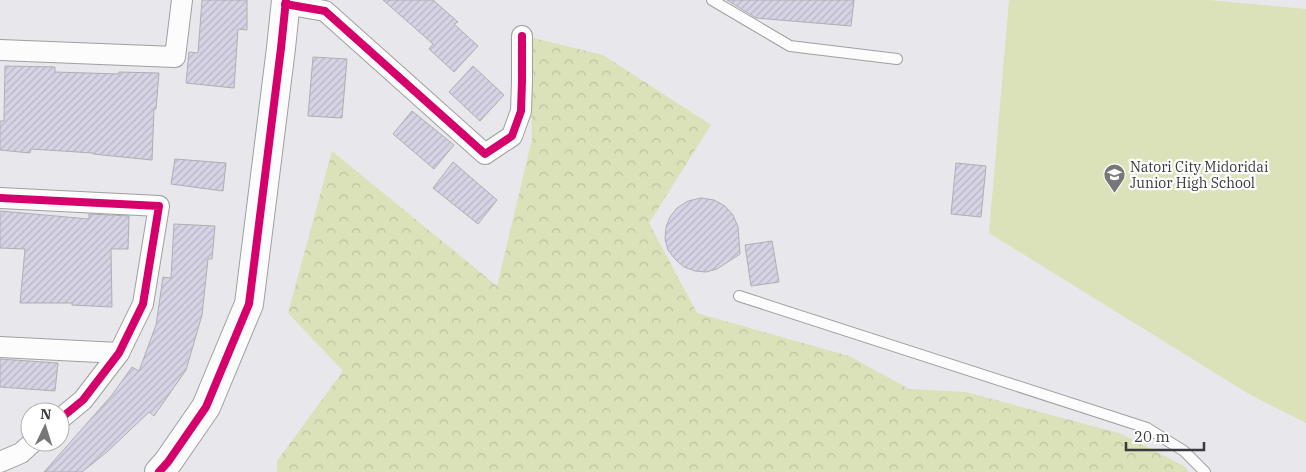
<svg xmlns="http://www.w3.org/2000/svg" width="1306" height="472" font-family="'IBM Plex Serif',serif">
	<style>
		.forest { fill: url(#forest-crowns) }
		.pitch { fill: #dbe1b9 }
		.building { fill: url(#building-hatch); stroke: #afafb2 }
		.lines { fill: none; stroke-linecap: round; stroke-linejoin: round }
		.lane-casing { stroke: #9f9fa1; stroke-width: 12 }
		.street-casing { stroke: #9f9fa1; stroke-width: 22 }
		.secondary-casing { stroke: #9f9fa1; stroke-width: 30 }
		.lane { stroke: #fcfcfc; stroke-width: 10 }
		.street { stroke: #fcfcfc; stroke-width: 20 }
		.secondary { stroke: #fcfcfc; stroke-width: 28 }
		.cycleway-casing { stroke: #fff; stroke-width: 11 }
		.cycleway { stroke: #d6006c; stroke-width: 8 }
		.labels { text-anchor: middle; stroke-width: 4.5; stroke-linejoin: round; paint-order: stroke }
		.poi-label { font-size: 14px; fill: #3a3a3d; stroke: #fff; text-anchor: start }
	</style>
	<defs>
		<pattern id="forest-crowns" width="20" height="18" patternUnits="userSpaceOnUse" patternTransform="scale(1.25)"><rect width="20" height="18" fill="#dbe1b9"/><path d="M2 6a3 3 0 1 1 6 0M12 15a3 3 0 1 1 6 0" fill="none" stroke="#bdc2a0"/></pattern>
		<pattern id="building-hatch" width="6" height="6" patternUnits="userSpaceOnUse" patternTransform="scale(1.25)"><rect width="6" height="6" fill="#d5d3e4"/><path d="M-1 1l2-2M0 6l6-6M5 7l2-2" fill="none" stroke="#b8b6c4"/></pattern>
	</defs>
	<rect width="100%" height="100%" fill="#e8e8ec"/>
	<polygon class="forest" points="529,37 603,55 711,125 649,223 697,313 849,356 909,389 966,392 1122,434 1184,466 1189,472 277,472 277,461 343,371 288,313 332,151 497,286 532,139"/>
	<polygon class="pitch" points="1009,0 1209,0 1306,9 1306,423 1249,394 989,233"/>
	<g class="building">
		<polygon points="202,0 247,0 247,30 238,29 234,88 186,83 189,52 198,53"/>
		<polygon points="383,0 433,0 458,22 454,24 478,46 454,72 429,49 433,44"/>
		<polygon points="727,0 854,0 851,26 756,18"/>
		<polygon points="313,57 347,59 342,118 308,116"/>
		<polygon points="5,66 55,67 55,72 119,74 119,72 159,73 156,109 154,109 152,160 93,154 93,153 31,149 30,153 0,150 0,121 4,121"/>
		<polygon points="473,66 504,95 480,121 449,92"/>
		<polygon points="412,111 454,145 434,169 393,134"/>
		<polygon points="175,159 226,163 223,191 171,184"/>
		<polygon points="453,162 497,200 478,224 433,188"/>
		<polygon points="956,163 986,166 981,217 951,214"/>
		<polygon points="701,198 714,200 725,206 733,215 738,227 740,254 717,269 706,272 695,271 684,267 675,259 668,250 665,239 666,227 670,217 677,208 688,201"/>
		<polygon points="0,211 89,219 89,214 129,216 128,249 111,249 112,307 72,305 72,303 20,303 25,249 0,248"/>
		<polygon points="174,224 215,226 212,259 208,259 202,315 186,370 154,416 149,412 108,451 82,472 44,472 112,395 132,367 139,371 156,325 163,277 171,278"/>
		<polygon points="772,241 779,282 751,286 745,245"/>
		<polygon points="0,359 58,363 55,391 0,387"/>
	</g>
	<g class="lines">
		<defs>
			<g id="lane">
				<polyline points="712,0 790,46 897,59"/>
				<polyline points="739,296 1147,428 1184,451 1205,472"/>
			</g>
			<g id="street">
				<polyline points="285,4 325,11 485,154 512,136 521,111 522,81 522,36"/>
				<polyline points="0,50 175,57 182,0"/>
				<polyline points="0,198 159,206 143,304 119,353 83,400 60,419"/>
				<polyline points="0,347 119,353"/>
				<polyline points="0,462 21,453 33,442"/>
			</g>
			<polyline id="secondary" points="159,472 168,462 206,407 249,304 281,48 286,0"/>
		</defs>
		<use href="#lane" class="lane-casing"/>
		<use href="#street" class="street-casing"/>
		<use href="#secondary" class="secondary-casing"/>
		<use href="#lane" class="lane"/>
		<use href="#street" class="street"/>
		<use href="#secondary" class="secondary"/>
		<defs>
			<g id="cycleway">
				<polyline points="285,4 325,11 485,154 512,136 521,111 522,81 522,36"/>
				<polyline points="0,198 159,206 143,304 119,353 83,400 60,419"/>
				<polyline points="159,472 168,462 206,407 249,304 281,48 286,0"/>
			</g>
		</defs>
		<use href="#cycleway" class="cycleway-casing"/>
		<use href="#cycleway" class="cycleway"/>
	</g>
	<defs>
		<symbol id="school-pin" viewBox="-11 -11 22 30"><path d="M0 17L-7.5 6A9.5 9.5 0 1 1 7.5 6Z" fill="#77777a" stroke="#fff"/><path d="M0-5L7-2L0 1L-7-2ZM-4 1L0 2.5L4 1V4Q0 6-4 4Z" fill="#fff"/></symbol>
	</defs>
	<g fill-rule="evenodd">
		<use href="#school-pin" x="1102" y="162" width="25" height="34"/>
	</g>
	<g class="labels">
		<g class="poi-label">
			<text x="1130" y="172">Natori City Midoridai<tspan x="1130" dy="16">Junior High School</tspan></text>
		</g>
	</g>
	<g transform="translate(45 427) rotate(4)"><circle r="24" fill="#ffffff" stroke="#b0b0b1"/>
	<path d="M0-4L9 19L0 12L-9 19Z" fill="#77777a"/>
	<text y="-8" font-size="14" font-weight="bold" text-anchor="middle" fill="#3a3a3d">N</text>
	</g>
	<path d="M1126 442v8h78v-8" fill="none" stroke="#3a3a3d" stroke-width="2.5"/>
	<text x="1134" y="442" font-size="15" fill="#3a3a3d" stroke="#ffffff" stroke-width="4" paint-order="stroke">20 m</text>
</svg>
